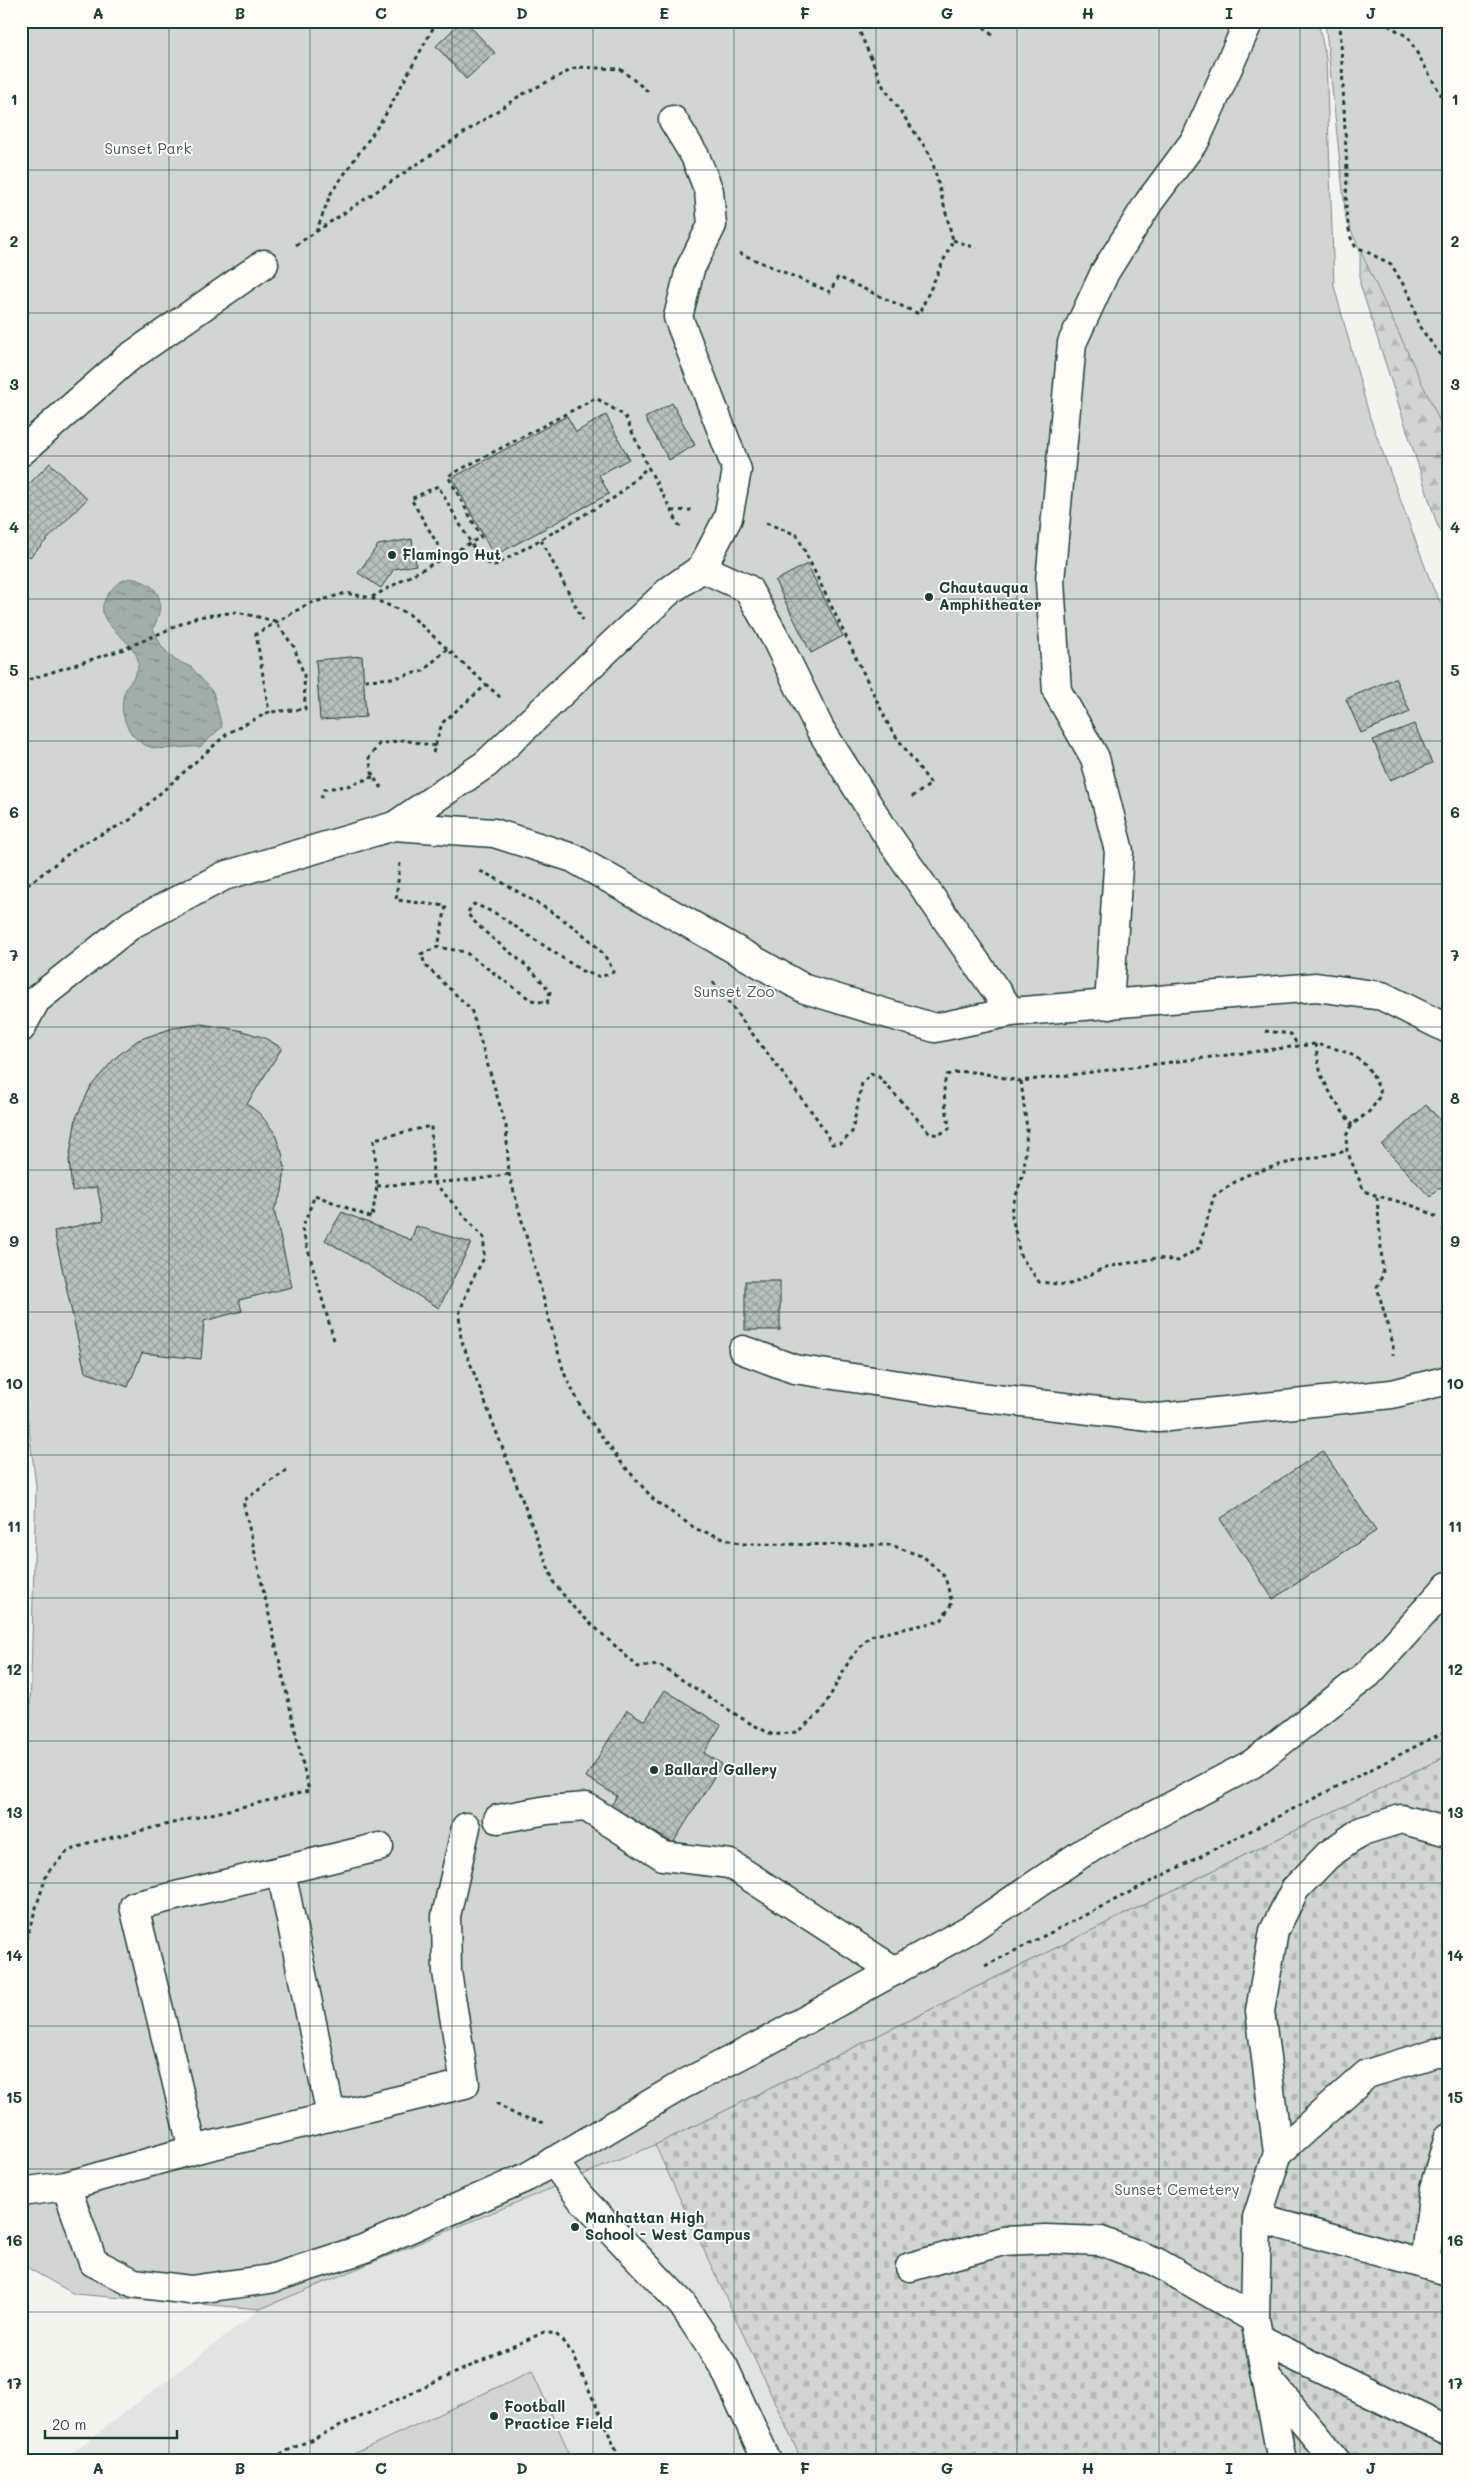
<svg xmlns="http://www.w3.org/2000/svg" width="1469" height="2482" font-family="Mali,sans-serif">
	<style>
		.built { fill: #e2e5df }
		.forest { fill: url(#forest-firs); stroke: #788a82 }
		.cemetery { fill: url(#cemetery-stones); stroke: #788a82 }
		.green { fill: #d1d6d1; stroke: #788a82 }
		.water { fill: url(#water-ripples); stroke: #6e8179 }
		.building { fill: url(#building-cross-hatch); stroke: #1f3d34 }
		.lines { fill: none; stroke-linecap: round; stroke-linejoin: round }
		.minor-casing { stroke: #1f3d34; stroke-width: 31 }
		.path { stroke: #1f3d34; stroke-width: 3; stroke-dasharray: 4 4; stroke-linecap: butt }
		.minor { stroke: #fdfcf7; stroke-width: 28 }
		.grid { fill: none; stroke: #1f3d34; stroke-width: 1; stroke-opacity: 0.55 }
		.poi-dot { fill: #1f3d34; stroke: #fdfcf7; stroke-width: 2 }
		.labels { text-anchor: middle; stroke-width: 4; stroke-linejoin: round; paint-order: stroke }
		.park-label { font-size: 15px; fill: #435c53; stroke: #fdfcf7 }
		.poi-label { font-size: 15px; font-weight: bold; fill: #1f3d34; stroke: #fdfcf7; text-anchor: start }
		.neatline { fill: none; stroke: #1f3d34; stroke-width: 2 }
		.grid-label { font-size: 16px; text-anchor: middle; font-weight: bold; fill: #1f3d34 }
	</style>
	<defs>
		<pattern id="forest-firs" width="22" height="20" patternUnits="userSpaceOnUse" patternTransform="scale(1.25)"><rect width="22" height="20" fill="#d1d6d1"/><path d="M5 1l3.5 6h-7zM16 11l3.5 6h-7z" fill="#b3b9b4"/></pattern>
		<pattern id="cemetery-stones" width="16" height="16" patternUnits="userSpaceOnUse" patternTransform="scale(1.25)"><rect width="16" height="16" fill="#d1d6d1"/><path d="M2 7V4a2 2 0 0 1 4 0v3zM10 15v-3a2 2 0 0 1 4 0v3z" fill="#b3b9b4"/></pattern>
		<pattern id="water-ripples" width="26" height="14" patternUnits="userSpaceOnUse" patternTransform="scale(1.25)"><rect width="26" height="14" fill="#a3aea7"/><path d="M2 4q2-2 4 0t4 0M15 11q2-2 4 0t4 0" fill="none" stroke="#848f89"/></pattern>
		<pattern id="building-cross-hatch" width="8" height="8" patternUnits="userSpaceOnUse" patternTransform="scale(1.25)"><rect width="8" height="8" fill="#b9c1bb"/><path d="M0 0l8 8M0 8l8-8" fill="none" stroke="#969e99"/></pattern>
	</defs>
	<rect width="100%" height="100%" fill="#f4f4ef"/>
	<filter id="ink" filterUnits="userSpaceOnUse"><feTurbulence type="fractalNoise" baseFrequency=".02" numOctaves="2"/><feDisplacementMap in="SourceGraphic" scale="10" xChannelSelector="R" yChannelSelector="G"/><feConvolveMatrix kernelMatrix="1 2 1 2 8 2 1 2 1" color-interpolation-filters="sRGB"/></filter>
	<g filter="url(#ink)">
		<polygon class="built" points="655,2145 802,2461 61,2461 260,2309"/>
		<polygon class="forest" points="1361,21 1448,21 1448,545 1437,524 1360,284"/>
		<polygon class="cemetery" points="1448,1755 1448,2461 802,2461 655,2145"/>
		<g class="green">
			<polygon points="21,21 1318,21 1326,59 1334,286 1370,418 1433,588 1448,617 1448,1755 655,2145 260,2309 74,2294 21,2264 21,1770 30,1715 36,1486 21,1366"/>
			<polygon points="1325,21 1448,21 1448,439 1346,220"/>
			<polygon points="532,2371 573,2461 338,2461"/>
		</g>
		<path class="water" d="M130,578c32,6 36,24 23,51l9,18 13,13 16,7 22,25 9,35 -22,20c-14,-1 -37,4 -50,0 -22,-7 -33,-35 -25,-56 5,-10 15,-19 13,-31 -6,-25 -52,-37 -29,-67 6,-8 10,-12 21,-15z"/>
		<g class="building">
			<polygon points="462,21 465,21 495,53 466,79 436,46"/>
			<polygon points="672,403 695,445 669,460 645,418"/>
			<polygon points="606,415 629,459 599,475 609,494 494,556 452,478 567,416 576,432"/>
			<polygon points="50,463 87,499 30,557 21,548 21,492"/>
			<polygon points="412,539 416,565 394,569 381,588 358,573 378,545"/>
			<polygon points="807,564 843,636 811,653 775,581"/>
			<polygon points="362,656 366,717 320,720 316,660"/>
			<polygon points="1395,678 1410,712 1361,733 1346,699"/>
			<polygon points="1414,724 1432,763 1390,780 1373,740"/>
			<polygon points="201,1024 239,1030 265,1038 282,1048 247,1104 260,1114 274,1132 282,1153 285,1169 282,1192 274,1210 292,1287 239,1300 242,1311 204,1321 201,1359 142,1353 128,1387 85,1372 54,1231 104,1220 97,1187 72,1191 69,1160 76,1118 91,1086 115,1058 138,1040 173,1028"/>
			<polygon points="1426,1105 1448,1128 1448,1195 1440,1187 1430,1197 1382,1145"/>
			<polygon points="342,1212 411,1240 416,1226 471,1243 439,1308 325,1240"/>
			<polygon points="1448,1225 1448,1236 1442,1230"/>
			<rect x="745" y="1281" width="35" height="49"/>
			<polygon points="1323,1451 1376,1531 1273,1599 1220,1519"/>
			<polygon points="665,1690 721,1725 704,1753 722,1764 673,1843 611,1806 617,1796 586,1777 627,1710 645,1721"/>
		</g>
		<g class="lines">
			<defs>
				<g id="minor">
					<polyline points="673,120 695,156 709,191 712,225 690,269 678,317 737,470 728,518 702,568"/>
					<polyline points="21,452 127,359 264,264"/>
					<polyline points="394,826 494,833 573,858 805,989 935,1028 1011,1012"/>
					<polyline points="1109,1005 1119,851 1095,758 1057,691 1050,581 1072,343 1105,272 1149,202 1196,139 1249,21"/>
					<polyline points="21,1028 36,1000 132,924 224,876 394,826 486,764 669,591 702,568 748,589 776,639 820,729 886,833 1011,1012 1316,987 1382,996 1448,1029"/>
					<polyline points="743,1350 794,1369 979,1397 1158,1418 1392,1394 1448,1380"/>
					<polyline points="498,1819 547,1810 586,1807 663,1856 730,1864 895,1971"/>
					<polyline points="281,1871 331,2116"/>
					<polyline points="193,2150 134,1906 379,1847"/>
					<polyline points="1278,2153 1260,2011 1274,1931 1295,1889 1328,1855 1362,1831 1401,1819 1448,1832"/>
					<polyline points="553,2161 580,2197 682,2304 724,2367 767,2461"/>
					<polyline points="66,2186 93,2262 134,2283 190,2290 270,2279 363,2249 527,2177 682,2085 764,2043 970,1929 1084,1852 1252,1764 1368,1674 1448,1586"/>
					<polyline points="21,2192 66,2186 193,2150 465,2084 447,1972 446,1916 466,1827"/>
					<polyline points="1257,2218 1448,2271"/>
					<polyline points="1425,2265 1434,2188 1448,2139"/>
					<polyline points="910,2267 1003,2241 1046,2239 1101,2241 1156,2262 1255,2319"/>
					<polyline points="1259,2339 1448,2431"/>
					<polyline points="1268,2379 1336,2461"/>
					<polyline points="1282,2461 1255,2319 1257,2218 1278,2153 1367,2074 1435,2053 1448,2053"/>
				</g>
			</defs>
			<use href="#minor" class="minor-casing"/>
			<g class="path">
				<polyline points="978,21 995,38"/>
				<polyline points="1340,21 1347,172 1346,211 1350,236 1355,246 1391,264 1410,296 1419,326 1448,365"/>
				<polyline points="1381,21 1408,37 1448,107"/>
				<polyline points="316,232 331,193 383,119 437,21"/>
				<polyline points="953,240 976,248"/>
				<polyline points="296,245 521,95 577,67 620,69 650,93"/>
				<polyline points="739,253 830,292 838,277 919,314 953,240 931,156 883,86 855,21"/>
				<polyline points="672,511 691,510"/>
				<polyline points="766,523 797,535 890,728 931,784 909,799"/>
				<polyline points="541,540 583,620"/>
				<polyline points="445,557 481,537 448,476 596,398 625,416 648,467 680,527"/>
				<polyline points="372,597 445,557 411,499 438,486 480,559 494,566 617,496 648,467"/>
				<polyline points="365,680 394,678 423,671 447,649"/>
				<polyline points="21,682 124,649 197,617 237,612 275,621 294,647 304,675 305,709 269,712"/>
				<polyline points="433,753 442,723 486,685"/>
				<polyline points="382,788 373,777 369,758 379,744 403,740 436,746"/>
				<polyline points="321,798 325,789 347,786 373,777"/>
				<polyline points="400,863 396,900 446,906 438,947"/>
				<polyline points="21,890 80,845 130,820 228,733 269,712 256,634 308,604 346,593 371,598 409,614 501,698"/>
				<path d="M713,982l105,138 14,24 10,-1 10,-11 10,-49 9,-9 8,3 51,56 8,2 11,-6c-1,-18 -9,-38 -2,-54 23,-9 50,3 74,6l294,-37c37,8 52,12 66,50l-10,16 -19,15 -6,11 1,15 17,40c24,10 50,11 72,26"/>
				<polyline points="1265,1031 1291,1034 1298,1046"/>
				<polyline points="1315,1044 1321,1075 1334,1100 1352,1125"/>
				<polyline points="1021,1081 1027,1129 1024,1171 1011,1211 1020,1255 1039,1282 1068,1285 1106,1267 1157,1258 1178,1261 1199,1248 1214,1196 1244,1176 1282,1164 1347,1151"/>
				<path d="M377,1186c44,-4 88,-3 132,-12"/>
				<polyline points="1377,1197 1383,1274 1377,1287 1393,1344 1393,1355"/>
				<path d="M334,1340l-32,-111 13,-34 57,23 5,-32 -3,-47 57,-13 2,55 51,57v20l-14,26 -11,30 2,25 93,244 20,25 64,59 21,-2 87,56 27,14 24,-3 25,-21 28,-52 20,-23 71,-15 11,-18 -7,-26 -21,-20 -33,-12 -149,-1 -46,-15 -41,-28 -35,-40 -37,-50 -19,-38 -55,-199 -3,-48 -35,-117 -45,-43 -5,-12 17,-7 27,5 66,48 16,3 3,-11c-22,-32 -59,-49 -83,-79l7,-9 21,9 87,58 19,6 12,-5c-11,-37 -85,-73 -118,-94l-15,-7"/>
				<polyline points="21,1955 47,1873 67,1852 88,1843 309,1791 243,1501 287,1470"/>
				<polyline points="985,1966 1448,1730"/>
				<polyline points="496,2103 516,2115 545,2123"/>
				<polyline points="265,2461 544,2332 556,2334 572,2352 621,2461"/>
			</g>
			<use href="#minor" class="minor"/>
		</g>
	</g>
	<path class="grid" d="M169,21v2440M310,21v2440M452,21v2440M593,21v2440M734,21v2440M876,21v2440M1017,21v2440M1159,21v2440M1300,21v2440M21,170h1427M21,313h1427M21,456h1427M21,599h1427M21,741h1427M21,884h1427M21,1027h1427M21,1170h1427M21,1312h1427M21,1455h1427M21,1598h1427M21,1741h1427M21,1883h1427M21,2026h1427M21,2169h1427M21,2312h1427"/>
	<g class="poi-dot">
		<circle cx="392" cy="555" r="5"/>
		<circle cx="929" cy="597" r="5"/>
		<circle cx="654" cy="1770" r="5"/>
		<circle cx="575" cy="2227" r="5"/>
		<circle cx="494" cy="2416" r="5"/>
	</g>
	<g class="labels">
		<g class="park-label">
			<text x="148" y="154">Sunset Park</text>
			<text x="734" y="997">Sunset Zoo</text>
			<text x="1177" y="2195">Sunset Cemetery</text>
		</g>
		<g class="poi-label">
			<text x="402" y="560">Flamingo Hut</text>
			<text x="939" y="593">Chautauqua<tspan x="939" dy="17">Amphitheater</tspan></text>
			<text x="664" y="1775">Ballard Gallery</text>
			<text x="585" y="2223">Manhattan High<tspan x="585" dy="17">School - West Campus</tspan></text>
			<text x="504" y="2412">Football<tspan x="504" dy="17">Practice Field</tspan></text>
		</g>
	</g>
	<rect width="1469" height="2482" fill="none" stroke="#fdfcf7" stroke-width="55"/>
	<path d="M45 2430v8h132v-8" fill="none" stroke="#1f3d34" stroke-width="2.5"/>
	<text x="52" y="2430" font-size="15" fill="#1f3d34" stroke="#fdfcf7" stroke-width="4" paint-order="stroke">20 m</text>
	<rect x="28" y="28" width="1414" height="2426" class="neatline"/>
	<g class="grid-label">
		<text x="98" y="19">A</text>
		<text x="240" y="19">B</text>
		<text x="381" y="19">C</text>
		<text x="522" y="19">D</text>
		<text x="664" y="19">E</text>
		<text x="805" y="19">F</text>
		<text x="947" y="19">G</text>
		<text x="1088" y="19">H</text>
		<text x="1229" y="19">I</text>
		<text x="1371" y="19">J</text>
		<text x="14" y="105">1</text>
		<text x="1455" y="105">1</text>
		<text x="14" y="247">2</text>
		<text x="1455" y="247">2</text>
		<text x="14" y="390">3</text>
		<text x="1455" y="390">3</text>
		<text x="14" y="533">4</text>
		<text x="1455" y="533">4</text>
		<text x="14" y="676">5</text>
		<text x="1455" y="676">5</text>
		<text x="14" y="818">6</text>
		<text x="1455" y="818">6</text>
		<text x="14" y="961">7</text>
		<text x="1455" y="961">7</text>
		<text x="14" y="1104">8</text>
		<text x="1455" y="1104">8</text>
		<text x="14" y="1247">9</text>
		<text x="1455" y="1247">9</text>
		<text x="14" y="1389">10</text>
		<text x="1455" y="1389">10</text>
		<text x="14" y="1532">11</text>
		<text x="1455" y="1532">11</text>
		<text x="14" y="1675">12</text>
		<text x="1455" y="1675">12</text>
		<text x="14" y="1818">13</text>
		<text x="1455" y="1818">13</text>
		<text x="14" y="1961">14</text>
		<text x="1455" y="1961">14</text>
		<text x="14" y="2103">15</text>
		<text x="1455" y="2103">15</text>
		<text x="14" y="2246">16</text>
		<text x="1455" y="2246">16</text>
		<text x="14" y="2389">17</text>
		<text x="1455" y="2389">17</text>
		<text x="98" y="2474">A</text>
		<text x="240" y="2474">B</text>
		<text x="381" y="2474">C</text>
		<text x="522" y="2474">D</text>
		<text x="664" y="2474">E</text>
		<text x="805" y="2474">F</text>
		<text x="947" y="2474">G</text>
		<text x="1088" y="2474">H</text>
		<text x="1229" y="2474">I</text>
		<text x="1371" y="2474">J</text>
	</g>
</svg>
